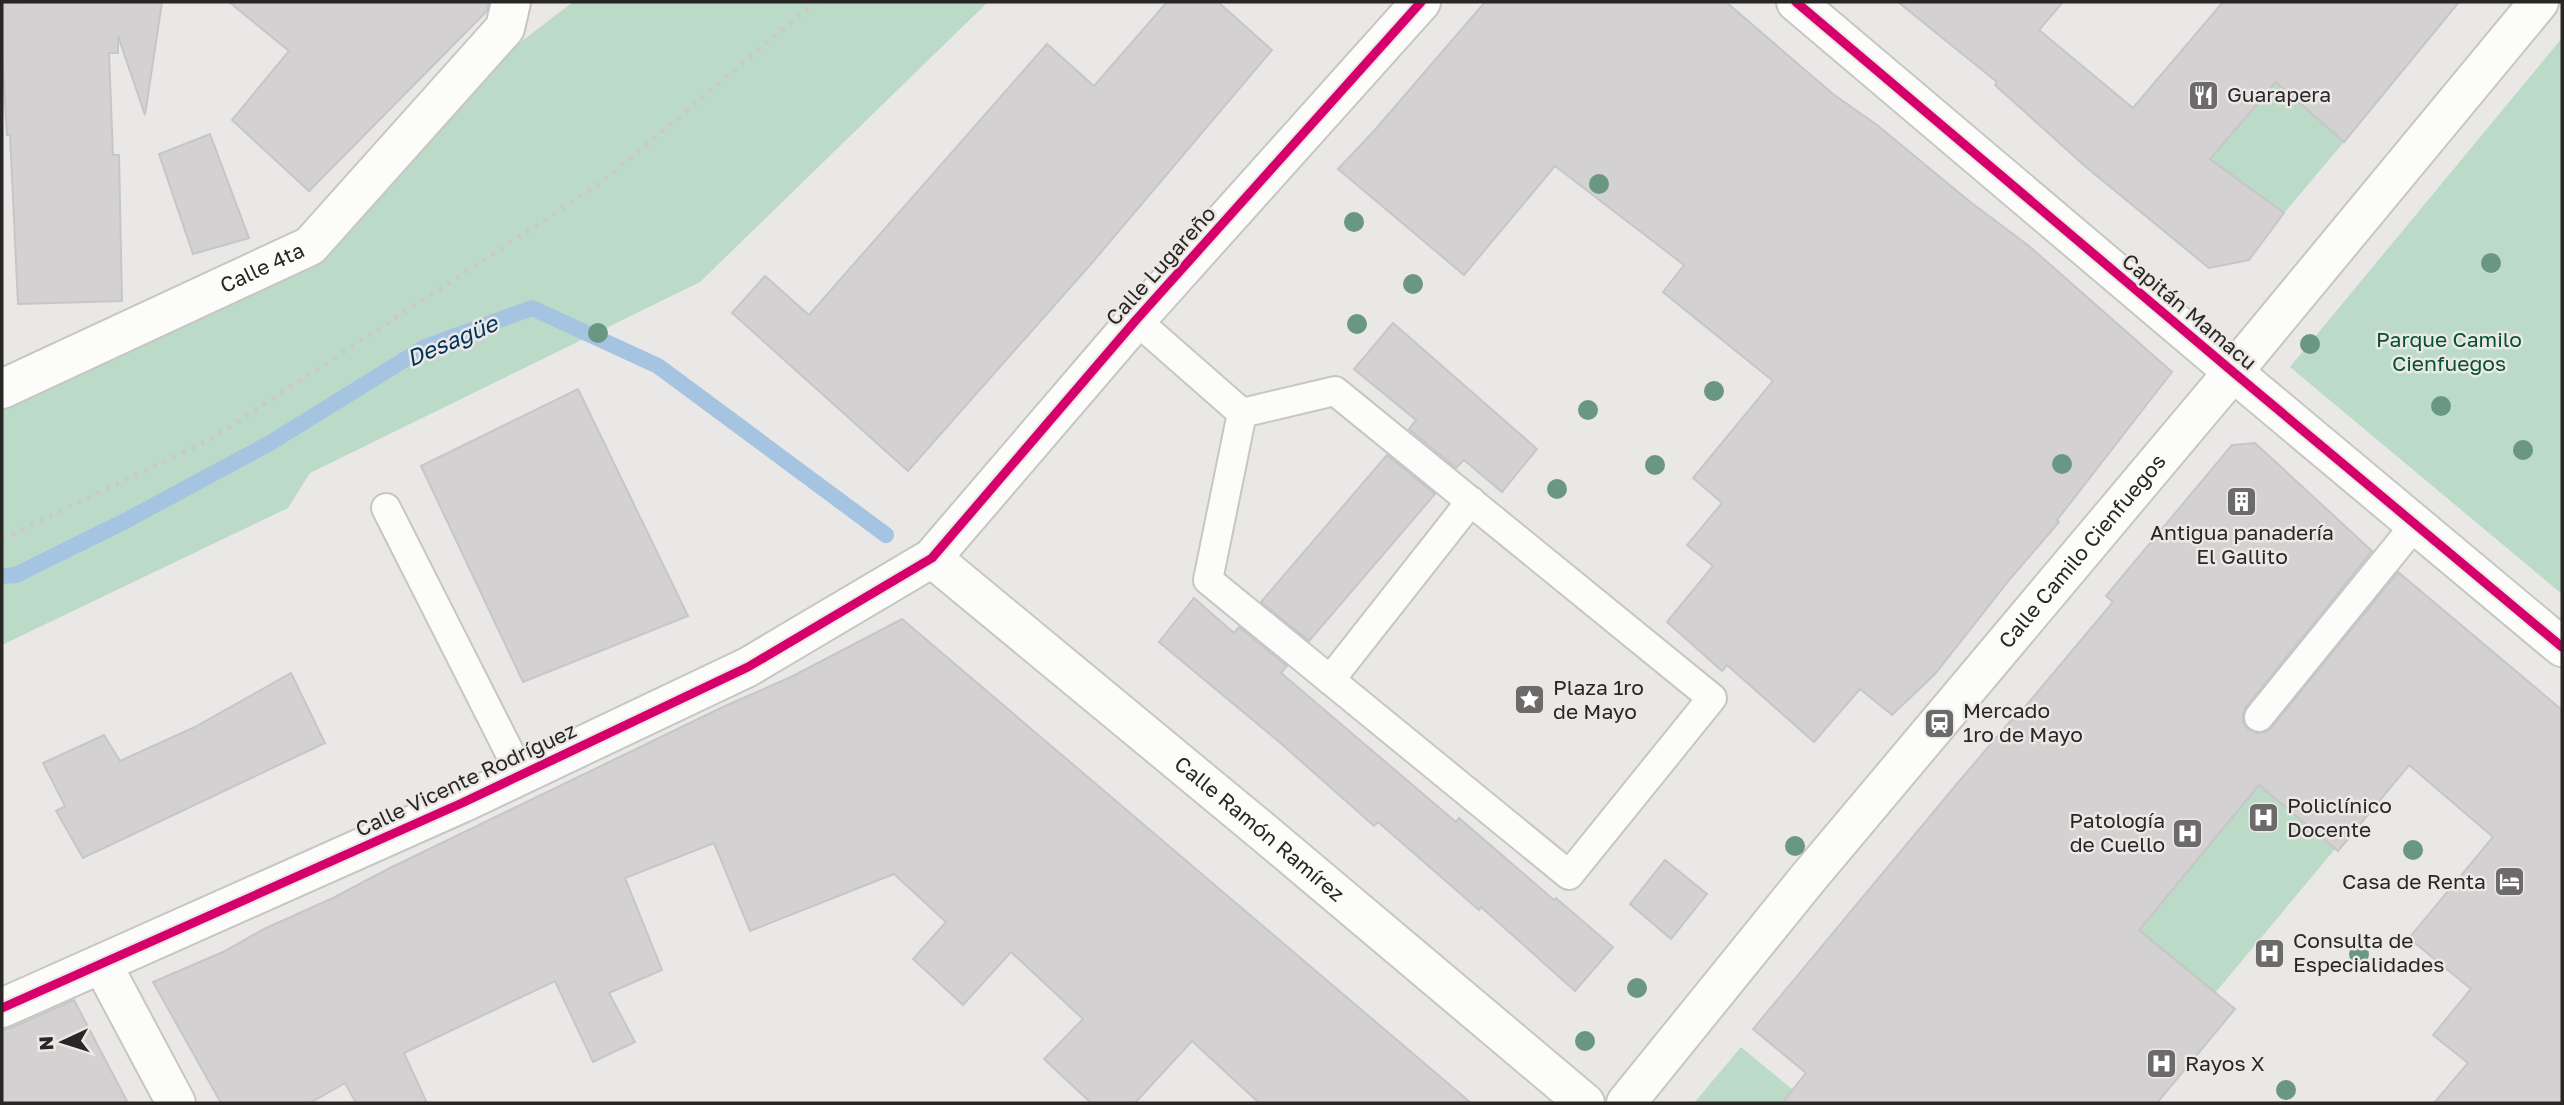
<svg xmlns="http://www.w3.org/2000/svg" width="2564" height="1105" font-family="'Golos Text',sans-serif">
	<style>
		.green { fill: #bbdac7 }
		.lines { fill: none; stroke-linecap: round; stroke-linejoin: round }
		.stream { stroke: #a5c4e2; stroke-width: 16 }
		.building { fill: #d3d1d1; stroke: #c7c6c6; stroke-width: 2 }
		.lane-casing { stroke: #c7c6c5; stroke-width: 32 }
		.street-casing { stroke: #c7c6c5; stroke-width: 42 }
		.secondary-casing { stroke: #c7c6c5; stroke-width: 42 }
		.lane { stroke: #fcfcfb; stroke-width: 28 }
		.street { stroke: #fcfcfb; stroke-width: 38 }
		.secondary { stroke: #fcfcfb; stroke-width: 38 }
		.rail { stroke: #cac9c8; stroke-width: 5; stroke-dasharray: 3.5 7; stroke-linecap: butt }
		.cycleway-casing { stroke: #ebe8e5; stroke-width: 13 }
		.cycleway { stroke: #d6006c; stroke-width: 9 }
		.tree { fill: #6a9684 }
		.labels { text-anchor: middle; stroke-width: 5; stroke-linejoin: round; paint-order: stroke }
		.poi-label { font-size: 21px; fill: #282726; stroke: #ebe8e5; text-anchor: start }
		.street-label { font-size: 21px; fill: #282726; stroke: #ebe8e5 }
		.park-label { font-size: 21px; fill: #025333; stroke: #ebe8e5 }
		.water-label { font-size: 23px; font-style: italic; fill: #00335b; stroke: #ebe8e5 }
	</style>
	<rect width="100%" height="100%" fill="#eae8e6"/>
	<g class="green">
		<polygon points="573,2 988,2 700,282 310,473 288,508 2,645 2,399 322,252 501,57"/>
		<polygon points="2562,38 2562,594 2290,367"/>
		<polygon points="2276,82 2344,142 2284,213 2210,159"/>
		<polygon points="2279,718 2318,751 2277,800 2335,849 2215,993 2139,930 2261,740"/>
		<polygon points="1741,1047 1793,1090 1782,1103 1694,1103"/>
	</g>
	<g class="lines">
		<polyline class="stream" points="2,576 16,575 127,520 270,443 425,347 532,308 658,366 886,535"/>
	</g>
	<g class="building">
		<polygon points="162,2 145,115 118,36 118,53 109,53 113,155 119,155 122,301 18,304 10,135 7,135 2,54 2,3"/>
		<polygon points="229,2 489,2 487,11 309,191 232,120 289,51"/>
		<polygon points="1167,2 1218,2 1272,50 1091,264 908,471 732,313 765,276 809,315 1047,44 1094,86"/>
		<polygon points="1485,2 1726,2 1833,94 1877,125 1969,201 2029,246 2172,372 2057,520 2059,522 2010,579 1935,674 1892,715 1860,689 1814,742 1727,665 1722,671 1667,622 1713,566 1687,545 1722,503 1693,478 1773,381 1663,292 1684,265 1555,166 1464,275 1338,169 1374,131"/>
		<polygon points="1898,2 2063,2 2039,30 2133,108 2223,2 2459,2 2344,142 2276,82 2210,159 2284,213 2249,260 2209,268 2086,167 1995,85 1997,82"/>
		<polygon points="210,134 249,238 193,254 159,154"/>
		<polygon points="1393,323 1537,449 1502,492 1464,460 1456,468 1409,429 1416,420 1354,369"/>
		<polygon points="578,389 688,616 523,682 421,466"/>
		<polygon points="2255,443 2372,551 2246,707 2243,715 2243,722 2248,729 2257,733 2266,732 2272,727 2398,572 2562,710 2562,1103 2434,1103 2468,1063 2433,1035 2471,989 2409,938 2493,837 2409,765 2338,851 2259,785 2139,930 2235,1009 2157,1103 1782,1103 1806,1073 1753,1029 1956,785 2012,719 2014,720 2113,602 2106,596 2232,445"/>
		<polygon points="1387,455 1435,494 1309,641 1261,602"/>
		<polygon points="1194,598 1234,633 1239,627 1287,666 1281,673 1456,822 1459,818 1554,900 1556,898 1613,947 1575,991 1481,907 1479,910 1378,822 1374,826 1277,740 1159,642"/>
		<polygon points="902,619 1471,1103 1259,1103 1192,1041 1135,1103 1091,1103 1044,1059 1083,1019 1011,952 963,1005 913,959 946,922 894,874 750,931 714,843 625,878 662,970 609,993 635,1042 593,1062 555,981 404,1053 427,1103 356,1103 345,1083 310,1103 221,1103 153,982 223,952 264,929 333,898 390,868 723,707 793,676"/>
		<polygon points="291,673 325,743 83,858 56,811 65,806 43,763 104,735 120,761 195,727"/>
		<polygon points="1665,860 1707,894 1671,939 1630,904"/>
		<polygon points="74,1000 128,1103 2,1103 2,1030 11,1028"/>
	</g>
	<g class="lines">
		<defs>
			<g id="lane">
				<polyline points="1136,320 1242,413 1208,580 1569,875 1712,698 1335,391 1242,413"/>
				<polyline points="386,508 521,775"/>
				<polyline points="1330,680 1471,501"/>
				<polyline points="2259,717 2415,525"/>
			</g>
			<g id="street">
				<polyline points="1796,2 2233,372"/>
				<path id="s1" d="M2,389l308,-143 195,-218 6,-26"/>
				<path id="s2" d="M932,558l330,273 323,272"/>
				<polyline points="102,964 176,1103"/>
				<polyline points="2,1008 462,803 748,667 932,558 1136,320 1421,2"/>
			</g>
			<g id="secondary">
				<polyline points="2233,372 2562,647"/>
				<path id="s3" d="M1626,1103l183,-226 424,-505 306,-370"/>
			</g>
		</defs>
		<use href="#lane" class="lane-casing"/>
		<use href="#street" class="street-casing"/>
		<use href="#secondary" class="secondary-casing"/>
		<use href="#lane" class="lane"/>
		<use href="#street" class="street"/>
		<use href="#secondary" class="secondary"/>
		<polyline class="rail" points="2,539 211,439 601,183 815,2"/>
		<defs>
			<g id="cycleway">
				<polyline points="1796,2 2233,372 2562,647"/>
				<polyline points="2,1008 462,803 748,667 932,558 1136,320 1421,2"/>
			</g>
		</defs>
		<use href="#cycleway" class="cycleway-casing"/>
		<use href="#cycleway" class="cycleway"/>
	</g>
	<g class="tree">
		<circle cx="1599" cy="184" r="10"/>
		<circle cx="1354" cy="222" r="10"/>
		<circle cx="2491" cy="263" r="10"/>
		<circle cx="1413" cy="284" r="10"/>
		<circle cx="1357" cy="324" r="10"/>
		<circle cx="598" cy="333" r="10"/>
		<circle cx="2310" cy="344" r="10"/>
		<circle cx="1714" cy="391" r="10"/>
		<circle cx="2441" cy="406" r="10"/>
		<circle cx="1588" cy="410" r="10"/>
		<circle cx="2523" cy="450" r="10"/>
		<circle cx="2062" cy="464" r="10"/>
		<circle cx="1655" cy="465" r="10"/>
		<circle cx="1557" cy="489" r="10"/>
		<circle cx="1795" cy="846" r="10"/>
		<circle cx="2413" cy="850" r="10"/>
		<circle cx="2359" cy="954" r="10"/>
		<circle cx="1637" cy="988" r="10"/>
		<circle cx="1585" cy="1041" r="10"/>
		<circle cx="2286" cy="1090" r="10"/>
	</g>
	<defs>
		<symbol id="restaurant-square" viewBox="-11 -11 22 22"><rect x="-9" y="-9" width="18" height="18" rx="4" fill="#6c6b69" stroke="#ebe8e5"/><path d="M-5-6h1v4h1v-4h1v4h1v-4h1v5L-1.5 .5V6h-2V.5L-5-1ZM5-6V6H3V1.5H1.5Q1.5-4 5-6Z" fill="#fff"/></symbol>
		<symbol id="building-square" viewBox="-11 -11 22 22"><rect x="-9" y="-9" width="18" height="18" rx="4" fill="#6c6b69" stroke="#ebe8e5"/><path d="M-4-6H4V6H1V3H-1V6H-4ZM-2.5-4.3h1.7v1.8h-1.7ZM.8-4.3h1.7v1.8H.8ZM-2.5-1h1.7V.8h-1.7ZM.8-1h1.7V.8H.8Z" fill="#fff"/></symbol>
		<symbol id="sight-square" viewBox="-11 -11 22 22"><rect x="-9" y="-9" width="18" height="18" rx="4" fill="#6c6b69" stroke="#ebe8e5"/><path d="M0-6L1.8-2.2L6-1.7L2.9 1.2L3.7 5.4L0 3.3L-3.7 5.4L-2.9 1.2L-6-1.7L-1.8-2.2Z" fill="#fff"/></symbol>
		<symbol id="station-square" viewBox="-11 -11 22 22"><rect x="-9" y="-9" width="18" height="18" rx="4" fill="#6c6b69" stroke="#ebe8e5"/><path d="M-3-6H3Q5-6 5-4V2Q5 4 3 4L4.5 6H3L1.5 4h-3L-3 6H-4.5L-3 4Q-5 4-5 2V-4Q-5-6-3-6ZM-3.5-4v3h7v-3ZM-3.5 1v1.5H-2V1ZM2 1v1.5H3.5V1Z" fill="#fff"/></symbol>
		<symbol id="hospital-square" viewBox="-11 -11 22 22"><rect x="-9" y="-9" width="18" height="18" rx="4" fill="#6c6b69" stroke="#ebe8e5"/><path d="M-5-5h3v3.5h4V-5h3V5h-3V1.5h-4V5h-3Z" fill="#fff"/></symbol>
		<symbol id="hotel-square" viewBox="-11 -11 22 22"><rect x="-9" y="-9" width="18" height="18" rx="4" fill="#6c6b69" stroke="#ebe8e5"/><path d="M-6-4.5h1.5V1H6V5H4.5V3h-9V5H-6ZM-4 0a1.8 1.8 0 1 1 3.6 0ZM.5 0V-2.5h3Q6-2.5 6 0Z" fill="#fff"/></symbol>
	</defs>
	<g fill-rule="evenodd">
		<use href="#restaurant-square" x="2186" y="78" width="35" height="35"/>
		<use href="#building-square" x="2224" y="484" width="35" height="35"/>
		<use href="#sight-square" x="1512" y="682" width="35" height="35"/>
		<use href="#station-square" x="1922" y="706" width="35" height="35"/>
		<use href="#hospital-square" x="2246" y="800" width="35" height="35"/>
		<use href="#hospital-square" x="2170" y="816" width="35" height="35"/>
		<use href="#hotel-square" x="2492" y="864" width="35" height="35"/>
		<use href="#hospital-square" x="2252" y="936" width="35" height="35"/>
		<use href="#hospital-square" x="2144" y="1046" width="35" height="35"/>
	</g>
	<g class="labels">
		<g class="poi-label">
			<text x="2227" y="102">Guarapera</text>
			<text x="2242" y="540" text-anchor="middle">Antigua panadería<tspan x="2242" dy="24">El Gallito</tspan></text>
			<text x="1553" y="695">Plaza 1ro<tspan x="1553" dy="24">de Mayo</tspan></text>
			<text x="1963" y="718">Mercado<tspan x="1963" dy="24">1ro de Mayo</tspan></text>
			<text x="2287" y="813">Policlínico<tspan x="2287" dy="24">Docente</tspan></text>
			<text x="2165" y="828" text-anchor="end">Patología<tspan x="2165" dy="24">de Cuello</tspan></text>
			<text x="2486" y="889" text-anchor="end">Casa de Renta</text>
			<text x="2293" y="948">Consulta de<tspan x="2293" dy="24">Especialidades</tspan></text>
			<text x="2185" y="1071">Rayos X</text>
		</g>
		<g class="street-label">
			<text transform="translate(1161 266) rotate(-48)" y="7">Calle Lugareño</text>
			<text dy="7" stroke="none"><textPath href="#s1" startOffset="287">Calle 4ta</textPath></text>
			<text transform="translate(2189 312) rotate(40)" y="7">Capitán Mamacu</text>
			<text dy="7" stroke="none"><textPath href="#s3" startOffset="716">Calle Camilo Cienfuegos</textPath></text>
			<text transform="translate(466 780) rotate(-25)" y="7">Calle Vicente Rodríguez</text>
			<text dy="7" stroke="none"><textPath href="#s2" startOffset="425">Calle Ramón Ramírez</textPath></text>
		</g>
		<g class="park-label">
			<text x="2449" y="347">Parque Camilo<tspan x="2449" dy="24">Cienfuegos</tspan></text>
		</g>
		<g class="water-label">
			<text transform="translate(452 341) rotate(-23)" y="8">Desagüe</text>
		</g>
	</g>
	<rect width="2564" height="1105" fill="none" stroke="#282726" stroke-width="7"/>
	<g transform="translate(63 1042) rotate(266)" stroke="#ebe8e5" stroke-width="5" paint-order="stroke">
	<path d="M0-5L12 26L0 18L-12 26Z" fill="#282726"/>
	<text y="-10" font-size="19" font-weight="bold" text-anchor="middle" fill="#282726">N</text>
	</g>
</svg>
